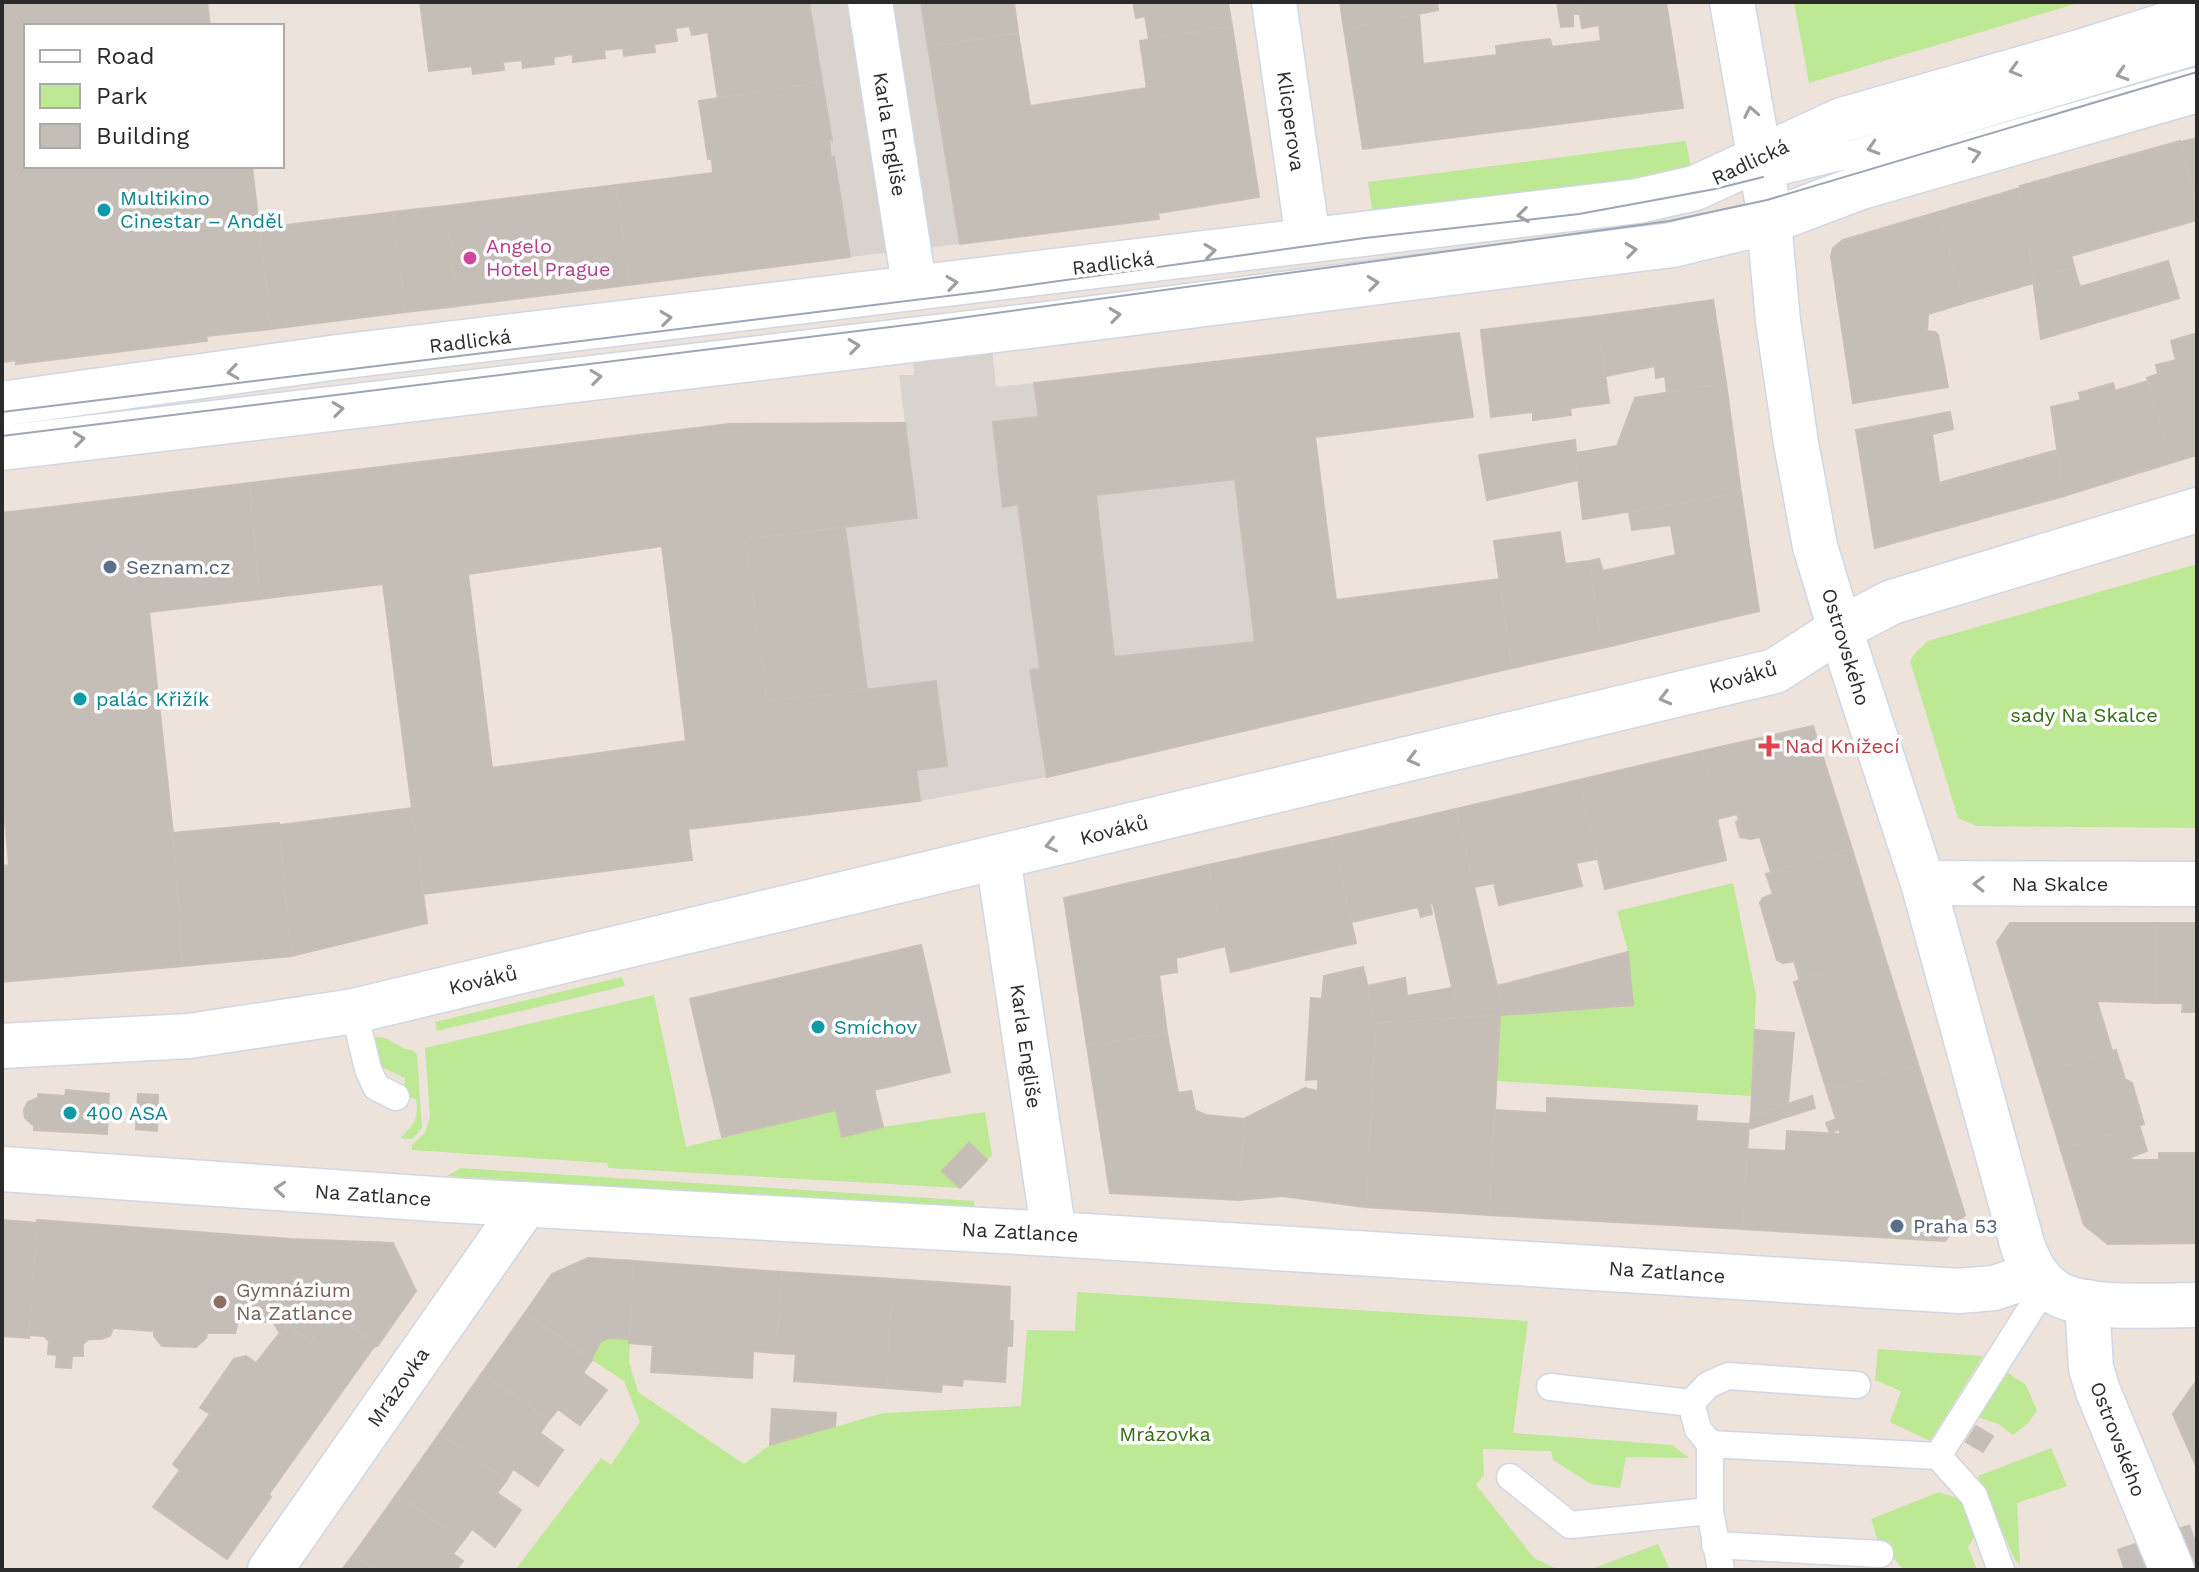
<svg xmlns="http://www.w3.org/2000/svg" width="2199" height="1572" font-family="'Work Sans',sans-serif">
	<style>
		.green { fill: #bde894 }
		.plaza { fill: #d9d3ce }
		.building { fill: #c5beb7; stroke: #c9bfb5; stroke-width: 2; fill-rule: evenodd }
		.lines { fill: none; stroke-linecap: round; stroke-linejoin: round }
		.highway-tunnel { stroke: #c6beb8; stroke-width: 44; stroke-dasharray: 44 22; stroke-linecap: butt }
		.lane-casing { stroke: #d0d7e4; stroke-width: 29 }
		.street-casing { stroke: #d0d7e4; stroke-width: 47 }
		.secondary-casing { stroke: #d0d7e4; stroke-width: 47 }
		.lane { stroke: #fff; stroke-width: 26 }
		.street { stroke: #fff; stroke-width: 44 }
		.secondary { stroke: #fff; stroke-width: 44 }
		.tram { stroke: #9da5b6; stroke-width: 2 }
		.oneway { stroke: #9f9f9f }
		.culture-dot { fill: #0f9aa8; stroke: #fff; stroke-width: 3 }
		.hotel-dot { fill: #d1479c; stroke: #fff; stroke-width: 3 }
		.service-dot { fill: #5c6f8a; stroke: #fff; stroke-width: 3 }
		.health-dot { fill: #e0444e; stroke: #fff; stroke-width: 3 }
		.education-dot { fill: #8d6e63; stroke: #fff; stroke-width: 3 }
		.labels { text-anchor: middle; stroke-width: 7; stroke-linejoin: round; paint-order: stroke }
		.street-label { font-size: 20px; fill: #2a2a2a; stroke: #fff }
		.culture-label { font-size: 20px; fill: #0d838f; stroke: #fff; text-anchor: start }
		.hotel-label { font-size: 20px; fill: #b23c85; stroke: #fff; text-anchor: start }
		.service-label { font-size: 20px; fill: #4e5e75; stroke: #fff; text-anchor: start }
		.park-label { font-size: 20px; fill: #346c15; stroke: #fff }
		.health-label { font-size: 20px; fill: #be3a42; stroke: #fff; text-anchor: start }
		.education-label { font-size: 20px; fill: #785e54; stroke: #fff; text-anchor: start }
	</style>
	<rect width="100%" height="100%" fill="#ede3db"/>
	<g class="green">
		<polygon points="1794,2 2082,2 1809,83"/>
		<polygon points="1686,141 1693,179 1374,220 1368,182"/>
		<polygon points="2197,564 2197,828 1977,826 1958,818 1910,661 1916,652 1928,641"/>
		<polygon points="1733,883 1756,995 1752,1096 1496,1081 1500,1015 1633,1005 1628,952 1617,911"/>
		<polygon points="622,977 625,986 437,1031 435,1022"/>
		<polygon points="654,995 686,1147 836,1110 843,1137 883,1127 985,1112 992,1155 987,1160 968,1143 942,1170 960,1188 609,1168 607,1163 412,1150 412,1145 425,1133 430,1117 425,1048"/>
		<path d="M375,1037c16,-1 23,12 37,13l5,5 5,73 -10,11 -12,-1c14,-13 19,-19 16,-39l-12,-3 1,-18 -28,-13z"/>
		<polygon points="461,1168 974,1201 974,1210 447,1176"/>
		<polygon points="1077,1292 1528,1321 1513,1433 1672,1445 1689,1458 1626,1457 1620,1488 1591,1484 1553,1460 1551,1451 1483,1449 1484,1475 1476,1485 1534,1558 1559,1570 515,1570 601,1458 611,1465 640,1422 624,1381 591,1359 601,1341 608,1338 630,1339 629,1362 638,1392 744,1464 770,1445 884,1413 1021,1406 1027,1330 1075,1331"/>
		<polygon points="1878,1349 1983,1356 1930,1441 1890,1422 1901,1391 1875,1380"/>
		<polygon points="2008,1373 2026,1385 2037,1411 2028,1423 2013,1435 1998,1424 1978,1417"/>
		<polygon points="2051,1448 2067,1486 2017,1503 2020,1564 2015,1560 1978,1476"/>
		<polygon points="1939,1492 1957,1498 1977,1518 1975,1535 1968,1547 1977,1570 1902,1568 1878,1541 1871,1519"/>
		<polygon points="1658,1544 1670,1570 1589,1570"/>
	</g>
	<g class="plaza">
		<polygon points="809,2 921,2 960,244 850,257 834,158 831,158 829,140 832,139"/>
		<polygon points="992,349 996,387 1034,383 1039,417 993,422 1003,507 1235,479 1255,642 1115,657 1031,670 1047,777 920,801 916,770 947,765 937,682 867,690 845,527 917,518 899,375 914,375 913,361"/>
	</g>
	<g class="building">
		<polygon points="2,2 207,2 210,26 26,26 26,166 252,166 271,329 206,336 207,341 16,364 16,360 2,362"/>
		<polygon points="420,2 809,2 822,82 718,99 708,32 692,35 690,26 675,28 677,41 654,44 655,52 624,56 623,48 604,50 605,58 573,62 573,54 553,57 554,64 523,68 522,60 503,62 504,70 473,74 472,66 429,71"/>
		<polygon points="921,2 1014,2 1018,33 928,47"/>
		<polygon points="1133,2 1228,2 1232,26 1149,39 1145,16 1136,18"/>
		<polygon points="1340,2 1437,2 1438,10 1344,29"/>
		<polygon points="1557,2 1578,2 1579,14 1573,14 1573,26 1561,27"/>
		<polygon points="1578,2 1666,2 1683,108 1363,149 1344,29 1419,14 1423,64 1497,55 1496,46 1550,39 1552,47 1601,41 1599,25 1582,28"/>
		<polygon points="1232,26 1259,197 1158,213 1159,219 960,244 928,47 1018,33 1030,106 1147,88 1140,41"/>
		<polygon points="822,82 832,140 829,140 831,158 834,157 850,257 629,285 616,185 713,173 712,159 708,159 699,101"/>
		<polygon points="2197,138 2197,210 2181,142"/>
		<polygon points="2180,141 2197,210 2197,220 2071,256 2074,267 2033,279 2020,186"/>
		<polygon points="616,185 629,285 458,306 446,206"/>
		<polygon points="2020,188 2034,283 1964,303 1938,212"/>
		<polygon points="446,206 458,306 406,312 393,212"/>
		<polygon points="393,212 406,312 271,329 260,228"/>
		<polygon points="1938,212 1964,303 1928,314 1927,331 1935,332 1938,335 1948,387 1853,403 1831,256 1833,248 1843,240"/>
		<polygon points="2168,261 2179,298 2041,339 2033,279 2074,267 2080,287"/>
		<polygon points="1713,300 1726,383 1667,393 1665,376 1656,378 1655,366 1606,376 1597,316"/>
		<polygon points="1597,316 1609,403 1570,408 1571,415 1533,420 1533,412 1491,417 1481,330"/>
		<path d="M1459,333l14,84 -158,20 21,163 164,-21 12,89 -465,109 -17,-107 10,-1 -22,-165 -15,3 -10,-85 46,-5 -5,-34zM1235,479l20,163 -141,15 -18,-162z"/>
		<polygon points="2194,334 2197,346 2197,455 2170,463 2147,378 2158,374 2156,365 2176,360 2171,341"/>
		<polygon points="2148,381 2170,463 2064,496 2051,407 2081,400 2079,393 2113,383 2115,391"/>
		<polygon points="1726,383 1741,493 1583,519 1575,453 1617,446 1635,398"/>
		<polygon points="1950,412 1953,429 1932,434 1939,483 2057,450 2064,496 1875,548 1856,430"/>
		<path d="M905,423l12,95 -171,21 21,163 169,-21 11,85 -31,4 4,31 -232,28 4,31 -269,34 -40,-310 -123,15 -11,-116 480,-59zM662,546l24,195 -194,27 -24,-194z"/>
		<polygon points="1575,440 1578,480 1487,500 1479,455"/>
		<polygon points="249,483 260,599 149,612 173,833 183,966 2,982 2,866 9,865 2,787 2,513"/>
		<polygon points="1741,493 1759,611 1602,648 1589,561 1599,559 1603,571 1676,555 1671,525 1632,530 1629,512"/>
		<polygon points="845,527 867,690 767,702 746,539"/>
		<polygon points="1560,532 1565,564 1589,561 1602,648 1512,668 1494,541"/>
		<polygon points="1813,726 1852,849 1771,872 1760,837 1750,839 1740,837 1736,822 1739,820 1737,814 1717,819 1702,751"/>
		<polygon points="1702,751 1726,860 1605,889 1579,780"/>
		<polygon points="1579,780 1597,859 1576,863 1582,886 1499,905 1494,883 1474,887 1456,809"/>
		<polygon points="412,808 427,923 291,956 279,825"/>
		<polygon points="1456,809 1497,986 1503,1015 1459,1018 1433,903 1430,904 1432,914 1421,917 1418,907 1351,922 1332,838"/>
		<polygon points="279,823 291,956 183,966 173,833"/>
		<polygon points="1332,838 1356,943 1231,972 1208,865"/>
		<polygon points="1852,849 1884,954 1800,981 1794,961 1783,963 1777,960 1760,903 1763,898 1773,894 1766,874"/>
		<polygon points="1208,865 1226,946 1176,958 1177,972 1159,975 1167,1033 1087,1046 1064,898"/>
		<polygon points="2010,923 2157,923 2157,1003 2097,1001 2112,1051 2038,1075 1997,942"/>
		<polygon points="2157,923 2197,923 2197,1012 2182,1012 2183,1003 2157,1003"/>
		<polygon points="921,945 950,1072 874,1090 883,1127 842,1137 836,1110 722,1137 690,999"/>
		<polygon points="1628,952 1633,1005 1503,1015 1497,986"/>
		<polygon points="1884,954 1918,1064 1827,1091 1794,982"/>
		<polygon points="1363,967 1376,1023 1366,1207 1282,1196 1239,1200 1244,1119 1305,1088 1318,1091 1318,1079 1306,1080 1311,998 1322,999 1324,976"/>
		<polygon points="1405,978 1407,996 1452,988 1459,1018 1376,1023 1367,986"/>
		<polygon points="1500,1015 1489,1215 1366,1207 1376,1023"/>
		<polygon points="1755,1030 1794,1033 1788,1103 1751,1116"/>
		<polygon points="1167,1033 1178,1093 1191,1091 1195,1110 1205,1115 1244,1119 1239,1200 1110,1193 1087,1046"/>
		<polygon points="2116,1050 2125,1079 2132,1083 2144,1124 2061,1150 2038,1075"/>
		<polygon points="1918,1064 1965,1215 1945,1241 1742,1229 1747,1149 1786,1151 1787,1131 1841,1134 1839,1129 1830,1133 1826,1123 1836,1119 1827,1091"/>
		<polygon points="66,1090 109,1094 107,1134 34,1130 34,1126 25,1118 24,1110 28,1102 38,1098 38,1094 65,1096"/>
		<polygon points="138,1094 158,1095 157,1131 136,1129"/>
		<polygon points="1812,1096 1815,1108 1749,1129 1751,1116"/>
		<polygon points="1547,1098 1697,1106 1696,1121 1749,1124 1742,1229 1489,1215 1495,1110 1547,1113"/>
		<polygon points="2139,1125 2147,1151 2131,1157 2132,1160 2159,1160 2159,1153 2197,1153 2197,1243 2108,1244 2084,1225 2061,1150"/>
		<polygon points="969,1143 987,1160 960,1188 942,1171"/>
		<polygon points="2,1220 37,1223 29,1338 2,1336"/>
		<polygon points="37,1220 290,1239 393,1243 416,1291 378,1345 331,1313 310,1342 289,1326 282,1336 273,1322 238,1322 235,1333 207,1333 206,1338 196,1347 162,1346 154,1336 154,1331 113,1328 110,1336 101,1339 89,1339 83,1344 83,1356 72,1356 71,1368 56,1367 57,1355 48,1354 49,1341 44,1336 29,1335"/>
		<polygon points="588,1258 634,1261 630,1339 608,1338 601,1341 591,1359 525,1313 552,1274"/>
		<polygon points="634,1261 782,1272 776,1353 753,1351 752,1378 651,1372 653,1345 629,1343"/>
		<polygon points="782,1272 892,1279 887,1388 794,1381 796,1354 776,1353"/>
		<polygon points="892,1279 1010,1287 1009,1321 1013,1321 1012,1346 1007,1346 1005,1382 963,1379 962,1386 942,1384 941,1392 887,1388"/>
		<polygon points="331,1313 378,1345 373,1348 269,1494 271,1497 227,1559 153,1507 180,1470 173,1464 210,1414 200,1408 234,1359 246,1356 256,1363 280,1333 282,1336 289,1326 310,1342"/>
		<polygon points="525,1313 592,1360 583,1373 607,1390 580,1425 558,1409 549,1420 482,1373"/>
		<polygon points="482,1373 549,1420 540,1433 563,1450 538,1486 513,1469 506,1481 440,1433"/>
		<polygon points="2197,1380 2197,1468 2173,1414"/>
		<polygon points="772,1409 836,1413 835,1426 770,1445"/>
		<polygon points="1976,1426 1993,1436 1983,1452 1966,1442"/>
		<polygon points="440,1433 506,1481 497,1493 521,1510 495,1547 472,1529 463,1541 397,1494"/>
		<polygon points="397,1494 463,1541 453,1554 463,1561 456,1570 375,1570 354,1554"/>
		<polygon points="354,1554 375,1570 342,1570"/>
	</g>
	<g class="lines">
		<polyline class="highway-tunnel" points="2124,1570 2197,1545"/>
		<defs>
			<g id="lane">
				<polyline points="1750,179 1852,154 2197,51"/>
				<polyline points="354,1011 368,1069 376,1087 396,1097"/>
				<polyline points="1550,1387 1691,1403 1708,1385 1728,1376 1857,1385"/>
				<polyline points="1691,1403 1698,1429 1710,1444"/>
				<polyline points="1938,1456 2046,1285"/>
				<polyline points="1510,1477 1570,1525 1710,1511"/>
				<polyline points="1715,1545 1880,1554"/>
				<polyline points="1721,1570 1710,1511 1710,1444 1938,1456 1974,1496 2001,1570"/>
			</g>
			<g id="street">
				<polyline points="870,2 911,265"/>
				<polyline points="1274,2 1308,239"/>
				<polyline points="998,858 1054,1234"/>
				<polyline points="1923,883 2197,884"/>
				<polyline points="2,1046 189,1036 354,1011 1775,671 1840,629 1892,602 2197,510"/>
				<polyline points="2,1169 448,1200 1054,1234 1959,1291 1994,1288 2036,1274"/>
				<polyline points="2087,1302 2091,1368 2098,1391 2172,1570"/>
				<polyline points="270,1570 526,1204"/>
			</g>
			<g id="secondary">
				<path d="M1732,2l35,198 11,121 18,122 19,103 25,83 83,254 100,364c7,18 15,34 32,45 28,19 107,13 142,13"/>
				<polyline points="2,404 338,357 1638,201 1695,188 1842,120 2083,51 2197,15"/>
				<polyline points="2,448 1038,325 1672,245 1768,222 1861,187 2197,90"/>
			</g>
		</defs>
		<use href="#lane" class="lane-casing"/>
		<use href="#street" class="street-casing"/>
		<use href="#secondary" class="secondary-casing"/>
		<use href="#lane" class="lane"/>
		<use href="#street" class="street"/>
		<use href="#secondary" class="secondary"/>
		<g class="tram">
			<polyline points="2,412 988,291 1365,238 1579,214 1715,189 1763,177"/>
			<polyline points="2,436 923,323 1669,221 1767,200 2197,72"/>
		</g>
	</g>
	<defs><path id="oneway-chevron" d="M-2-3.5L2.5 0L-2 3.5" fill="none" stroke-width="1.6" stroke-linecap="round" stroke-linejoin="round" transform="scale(2)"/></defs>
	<g class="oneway">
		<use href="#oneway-chevron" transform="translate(2015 70) rotate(164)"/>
		<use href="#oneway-chevron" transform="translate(2122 74) rotate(163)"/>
		<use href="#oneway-chevron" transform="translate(1751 112) rotate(-101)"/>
		<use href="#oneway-chevron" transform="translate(1873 148) rotate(163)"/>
		<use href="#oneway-chevron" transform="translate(1975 154) rotate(-16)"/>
		<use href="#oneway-chevron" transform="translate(1523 215) rotate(173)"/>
		<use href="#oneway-chevron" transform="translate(1631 250) rotate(-7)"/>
		<use href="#oneway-chevron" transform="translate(1210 251) rotate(-7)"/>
		<use href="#oneway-chevron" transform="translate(952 283) rotate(-7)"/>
		<use href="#oneway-chevron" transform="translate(1373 283) rotate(-7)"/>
		<use href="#oneway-chevron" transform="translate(1115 315) rotate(-7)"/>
		<use href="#oneway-chevron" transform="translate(666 318) rotate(-7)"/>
		<use href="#oneway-chevron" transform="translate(854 346) rotate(-7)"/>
		<use href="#oneway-chevron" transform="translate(233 372) rotate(172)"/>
		<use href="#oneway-chevron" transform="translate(596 377) rotate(-7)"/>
		<use href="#oneway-chevron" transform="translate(338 409) rotate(-7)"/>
		<use href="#oneway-chevron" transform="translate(79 439) rotate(-7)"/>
		<use href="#oneway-chevron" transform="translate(1665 698) rotate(166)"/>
		<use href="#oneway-chevron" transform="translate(1413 759) rotate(166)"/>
		<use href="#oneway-chevron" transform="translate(1051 845) rotate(167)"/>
		<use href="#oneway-chevron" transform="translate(1979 884) rotate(-179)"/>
		<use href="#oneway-chevron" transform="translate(280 1189) rotate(-176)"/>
	</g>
	<g class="culture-dot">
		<circle cx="104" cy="210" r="8"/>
		<circle cx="80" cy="699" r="8"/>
		<circle cx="818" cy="1027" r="8"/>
		<circle cx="70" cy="1113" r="8"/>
	</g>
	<circle class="hotel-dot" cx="470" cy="258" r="8"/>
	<g class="service-dot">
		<circle cx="110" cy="567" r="8"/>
		<circle cx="1897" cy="1226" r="8"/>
	</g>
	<path class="health-dot" d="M1765 734h8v8h8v8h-8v8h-8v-8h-8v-8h8z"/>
	<circle class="education-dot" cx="220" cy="1302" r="8"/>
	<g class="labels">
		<g class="street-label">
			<text transform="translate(1291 121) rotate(82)" y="7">Klicperova</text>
			<text transform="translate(890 134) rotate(81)" y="7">Karla Engliše</text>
			<text transform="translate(1750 162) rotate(-25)" y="7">Radlická</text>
			<text transform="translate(1113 263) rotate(-7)" y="7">Radlická</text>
			<text transform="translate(470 341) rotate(-7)" y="7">Radlická</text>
			<text transform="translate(1846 647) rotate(73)" y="7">Ostrovského</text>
			<text transform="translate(1743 677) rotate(-16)" y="7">Kováků</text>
			<text transform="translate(1114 830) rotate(-14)" y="7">Kováků</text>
			<text x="2060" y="891">Na Skalce</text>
			<text transform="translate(483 980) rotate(-13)" y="7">Kováků</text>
			<text transform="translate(1026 1046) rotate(82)" y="7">Karla Engliše</text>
			<text transform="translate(373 1195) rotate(4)" y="7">Na Zatlance</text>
			<text transform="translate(1020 1232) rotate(3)" y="7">Na Zatlance</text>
			<text transform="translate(1667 1272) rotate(4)" y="7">Na Zatlance</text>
			<text transform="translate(398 1387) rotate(-55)" y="7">Mrázovka</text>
			<text transform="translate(2118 1439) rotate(69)" y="7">Ostrovského</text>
		</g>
		<g class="culture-label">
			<text x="120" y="205">Multikino<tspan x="120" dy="23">Cinestar – Anděl</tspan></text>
			<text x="96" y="706">palác Křižík</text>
			<text x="834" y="1034">Smíchov</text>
			<text x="86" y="1120">400 ASA</text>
		</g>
		<g class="hotel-label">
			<text x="486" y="253">Angelo<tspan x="486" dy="23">Hotel Prague</tspan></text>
		</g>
		<g class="service-label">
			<text x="126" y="574">Seznam.cz</text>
			<text x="1913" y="1233">Praha 53</text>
		</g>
		<g class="park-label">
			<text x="2084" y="722">sady Na Skalce</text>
			<text x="1165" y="1441">Mrázovka</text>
		</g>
		<g class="health-label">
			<text x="1785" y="753">Nad Knížecí</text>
		</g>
		<g class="education-label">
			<text x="236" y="1297">Gymnázium<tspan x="236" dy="23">Na Zatlance</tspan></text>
		</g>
	</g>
	<rect width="2199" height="1572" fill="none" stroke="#2a2a2a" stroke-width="8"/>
	<rect x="24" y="24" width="260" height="144" fill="#ffffff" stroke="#aaaaaa" stroke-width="2"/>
	<rect x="40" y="50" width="40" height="12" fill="#ffffff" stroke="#aaaaaa" stroke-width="2"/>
	<text x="96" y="64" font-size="24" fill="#2a2a2a">Road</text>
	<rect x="40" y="84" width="40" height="24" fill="#bde894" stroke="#aaaaaa" stroke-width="2"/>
	<text x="96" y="104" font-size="24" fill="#2a2a2a">Park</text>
	<rect x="40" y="124" width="40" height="24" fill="#c5beb7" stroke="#aaaaaa" stroke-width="2"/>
	<text x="96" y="144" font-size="24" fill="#2a2a2a">Building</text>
</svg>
